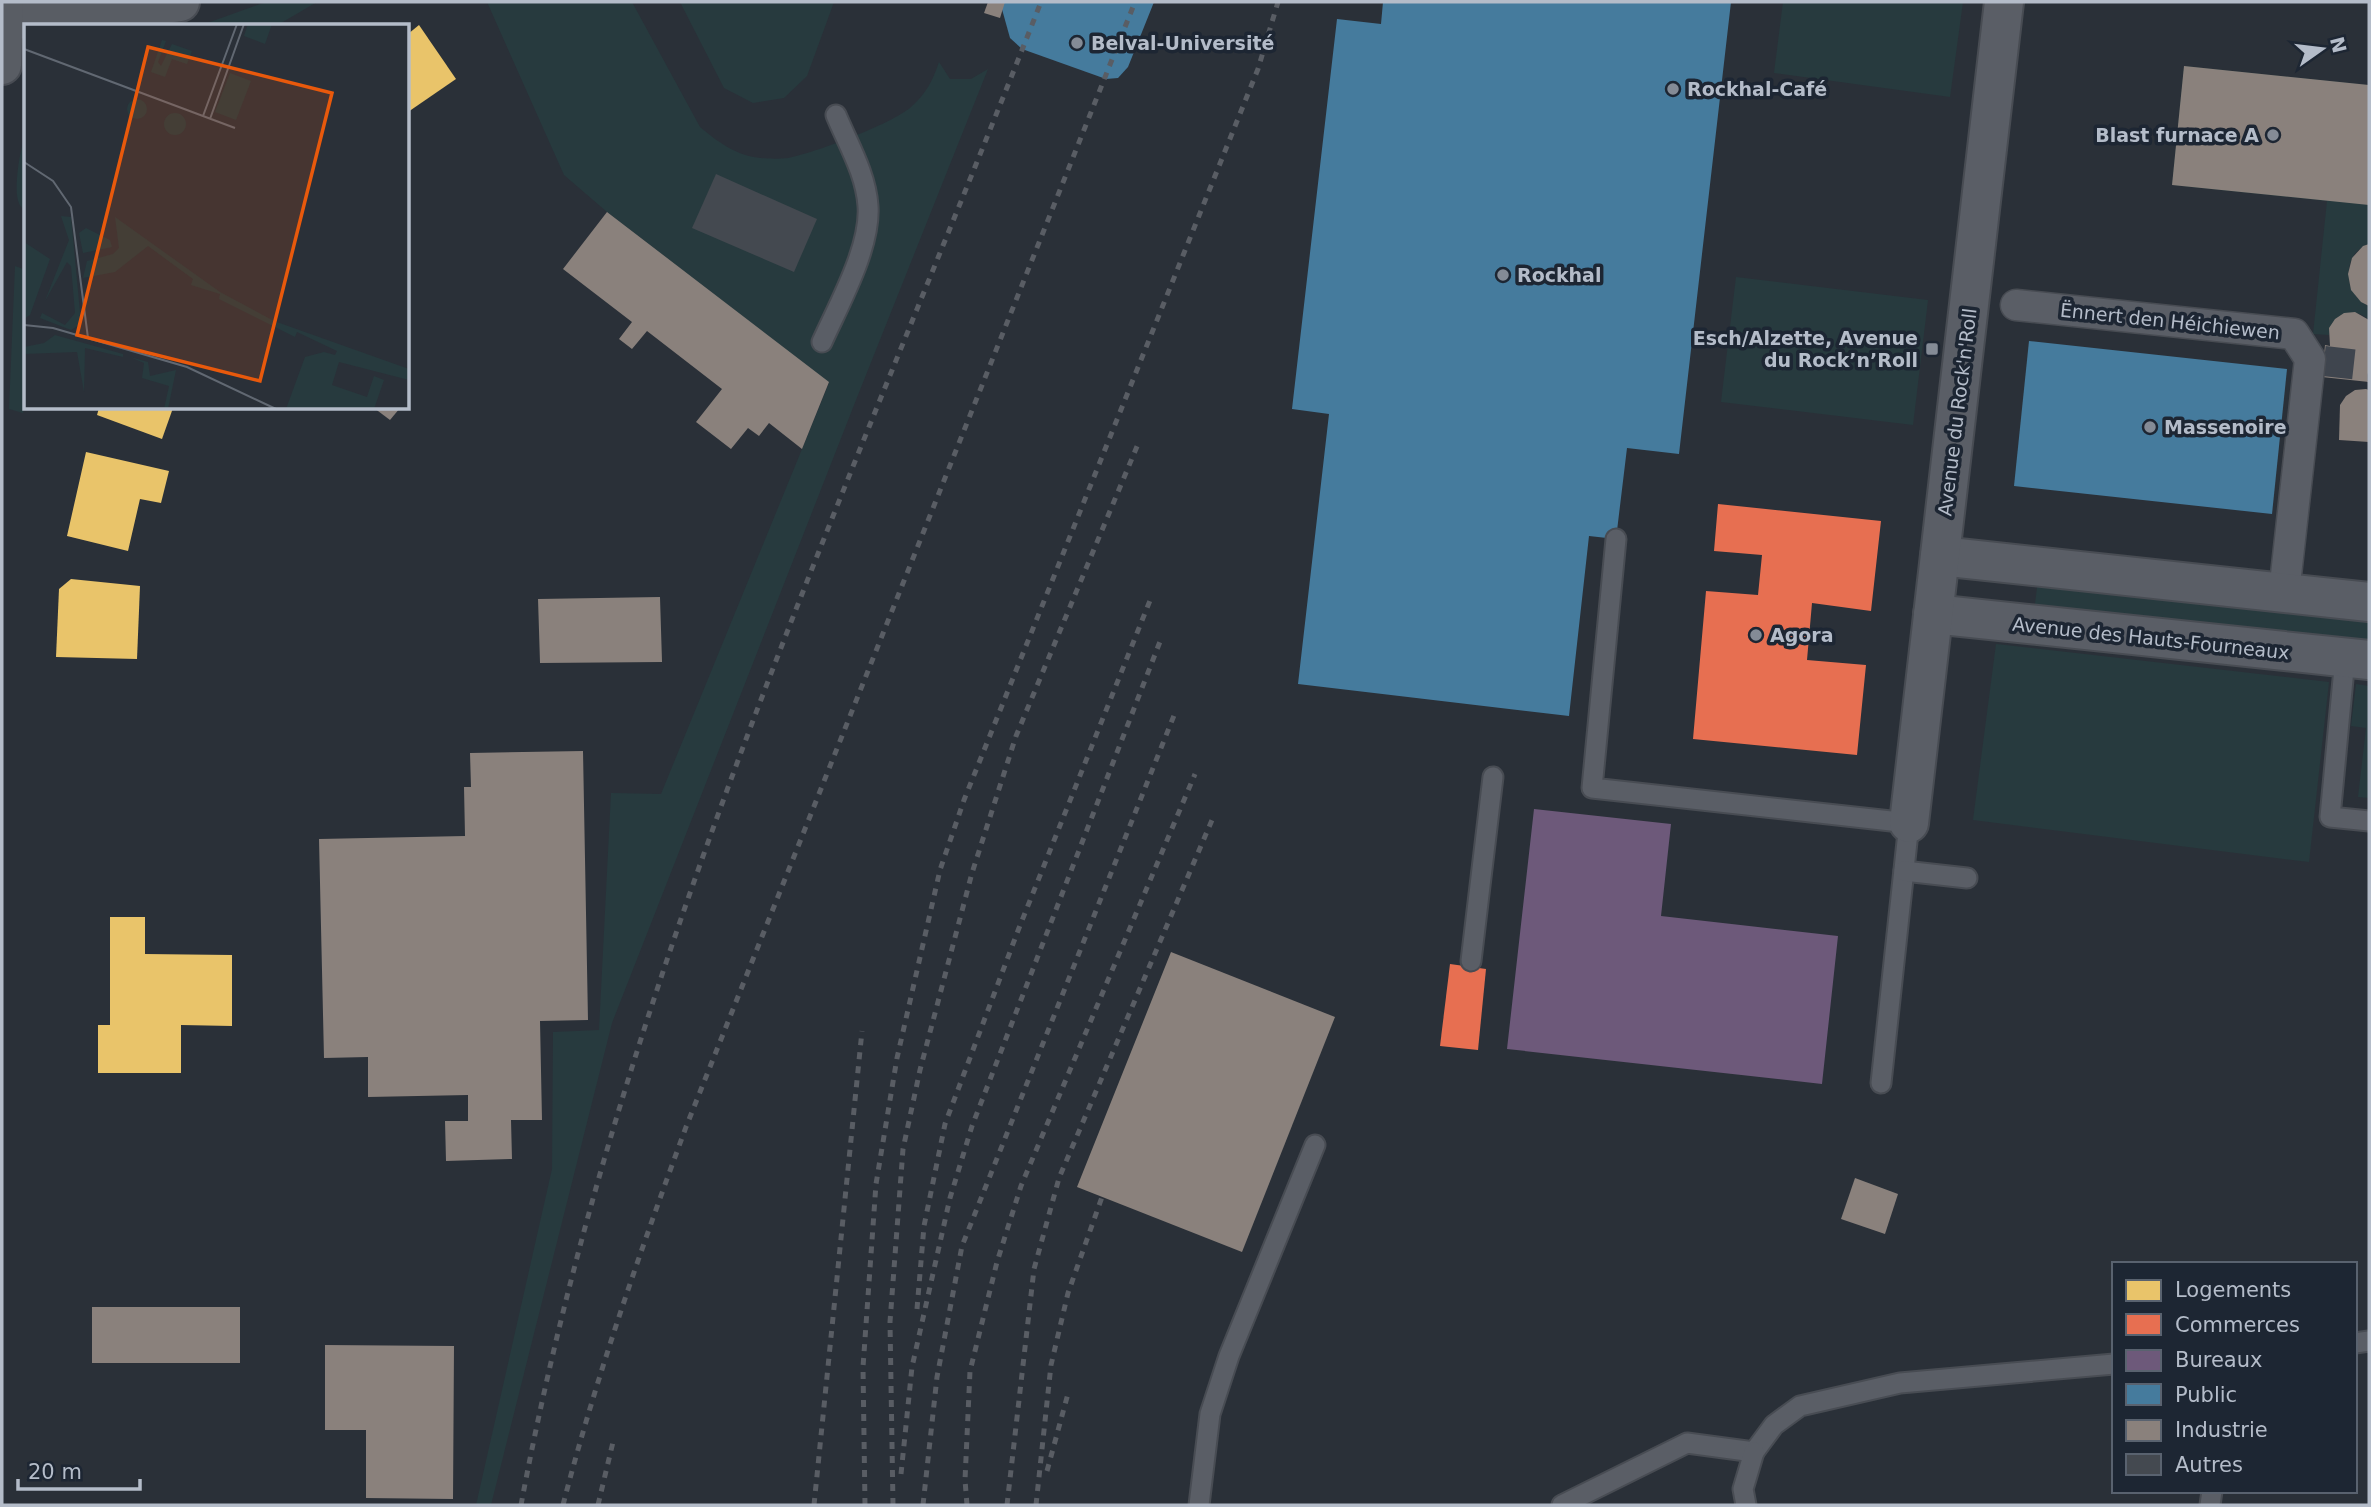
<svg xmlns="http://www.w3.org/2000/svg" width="2371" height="1507" font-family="'DejaVu Sans',sans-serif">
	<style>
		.green { fill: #273a3e }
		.homes { fill: #e9c46a }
		.shops { fill: #e76f51 }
		.offices { fill: #6d597a }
		.public { fill: #457b9d }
		.industry { fill: #8a817c }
		.building { fill: #444950 }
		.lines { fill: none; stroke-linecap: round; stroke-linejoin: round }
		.pedestrian-tunnel { stroke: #3f454e; stroke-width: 30; stroke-dasharray: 30 15; stroke-linecap: butt }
		.service-casing { stroke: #484c53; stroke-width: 23 }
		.pedestrian-casing { stroke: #484c53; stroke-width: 33 }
		.minor-casing { stroke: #484c53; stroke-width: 42 }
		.secondary-casing { stroke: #484c53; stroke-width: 42 }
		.service { stroke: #5a5e66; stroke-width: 19 }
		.pedestrian { stroke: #5a5e66; stroke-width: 30 }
		.minor { stroke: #5a5e66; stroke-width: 38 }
		.secondary { stroke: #595d64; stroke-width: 38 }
		.rail { stroke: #595d64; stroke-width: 5; stroke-dasharray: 7 7; stroke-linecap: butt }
		.poi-dot { fill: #848b96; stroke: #1d2633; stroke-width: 2.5 }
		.labels { text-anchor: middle; stroke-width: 7; stroke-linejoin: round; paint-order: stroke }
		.poi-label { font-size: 19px; font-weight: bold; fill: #b4bcc9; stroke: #1d2633; text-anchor: start }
		.street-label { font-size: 19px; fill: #b4bcc9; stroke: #1d2633 }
		.inset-road { fill: none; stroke: #616872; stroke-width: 2 }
		.view { fill: #e8590c; fill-opacity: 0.15; stroke: #e8590c; stroke-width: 3.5 }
		.inset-edge { fill: none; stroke: #b4bcc9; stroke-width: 3.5 }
	</style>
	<rect width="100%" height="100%" fill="#2a3038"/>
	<g class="green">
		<polygon points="266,2 317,2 276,26 199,26"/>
		<path d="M487,2h145l68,125c18,15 37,29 61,31 8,1 19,1 27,0 26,-5 104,-34 123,-51 15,-13 22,-27 28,-45l11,17h21l17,-10 -132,331 -244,623 -121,482h-15l76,-336 1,-137 46,-2 12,-237 50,1 168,-411 -222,-171 -43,-37z"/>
		<polygon points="680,2 834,2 807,76 784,98 753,103 724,88"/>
		<polygon points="1783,2 1963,2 1950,97 1774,73"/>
		<path d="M2184,66l185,19v23l-77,-9 -11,67 88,10v68c-29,10 -25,51 0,62v14c-15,-15 -39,-5 -40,15l-16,-1 14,-133 -155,-16z"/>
		<path d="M26,134v79c-1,-2 -7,-8 -7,-10 -6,-14 1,-55 7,-69z"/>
		<polygon points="15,266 26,270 26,400 23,413 9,409"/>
		<polygon points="1736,277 1928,300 1913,425 1721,402"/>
		<polygon points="2038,580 2369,614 2369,648 2034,612"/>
		<polygon points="1996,644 2329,682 2309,862 1973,820"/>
		<polygon points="2356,684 2369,686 2369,798 2358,797 2366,728 2351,726"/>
	</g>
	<g class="homes">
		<polygon points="419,25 456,79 408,112 408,34"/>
		<polygon points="99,408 173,408 162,439 97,415"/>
		<polygon points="86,452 169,471 161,503 140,499 128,551 67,536"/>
		<polygon points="71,579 140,586 137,659 56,657 59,589"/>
		<polygon points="110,917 145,917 145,954 232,955 232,1026 181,1025 181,1073 98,1073 98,1025 110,1025"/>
	</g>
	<g class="shops">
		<circle cx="2220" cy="129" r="19"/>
		<polygon points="1718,504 1881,521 1871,611 1812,603 1807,660 1866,665 1857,755 1693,739 1706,591 1758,595 1762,555 1714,551"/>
		<polygon points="1450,964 1486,969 1478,1050 1440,1046"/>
	</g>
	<polygon class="offices" points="1534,809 1671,824 1661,916 1838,936 1822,1084 1507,1049"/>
	<g class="public">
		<polygon points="1000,2 1154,2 1128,67 1118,78 1106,79 1022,49 1010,38"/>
		<polygon points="1383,2 1731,2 1679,454 1627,448 1616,539 1589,536 1569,716 1298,684 1329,414 1292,409 1337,19 1381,24"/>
		<polygon points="2029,341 2287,369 2272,514 2014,486"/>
	</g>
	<g class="industry">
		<polygon points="988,2 1005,2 1000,18 984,13"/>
		<polygon points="2184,66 2369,85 2369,205 2172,185"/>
		<polygon points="607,212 829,382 802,449 769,423 759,436 748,428 731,449 696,422 722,389 647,331 632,349 619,339 632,322 563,269"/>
		<polygon points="2369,244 2369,306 2361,302 2351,290 2348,274 2352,258 2363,246"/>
		<polygon points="2355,312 2369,320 2369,382 2322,377 2325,345 2330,346 2329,328 2335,319 2344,313"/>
		<polygon points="2366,389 2369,390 2369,442 2339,440 2340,405 2346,396 2355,390"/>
		<polygon points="374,408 400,408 390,420"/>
		<polygon points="660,597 662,662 540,663 538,599"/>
		<polygon points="583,751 588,1020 540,1021 542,1120 511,1120 512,1159 446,1161 445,1121 468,1121 468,1095 368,1097 368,1057 324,1058 319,839 465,836 464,787 471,787 470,753"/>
		<polygon points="1171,952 1335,1017 1242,1252 1077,1187"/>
		<polygon points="1855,1178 1898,1194 1885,1234 1841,1219"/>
		<rect x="92" y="1307" width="148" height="56"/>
		<polygon points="325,1345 454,1346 453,1499 366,1498 366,1430 325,1430"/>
	</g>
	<polygon class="building" points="716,174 817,219 794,272 692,228"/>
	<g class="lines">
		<polyline class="pedestrian-tunnel" points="2324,361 2369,366"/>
		<defs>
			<g id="service">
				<path d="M822,342c17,-38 49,-95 46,-136 -2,-32 -20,-62 -32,-91"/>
				<polyline points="1616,539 1592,788 1909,823 1881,1083"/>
				<polyline points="2345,658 2330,817 2369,821"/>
				<polyline points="1904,871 1967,878"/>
				<polyline points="1471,961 1493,777"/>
				<polyline points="2355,1343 2369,1341"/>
				<polyline points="1199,1505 1210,1414 1229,1356 1315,1145"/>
				<polyline points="1562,1505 1687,1443 1754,1452 1774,1425 1800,1406 1900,1383 2114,1364"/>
				<polyline points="1746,1505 1743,1489 1754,1452"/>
				<polyline points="2210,1505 2212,1491"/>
			</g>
			<polyline id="pedestrian" points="2016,305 2294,334 2310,359 2284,593"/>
			<g id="minor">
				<polyline points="1940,556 2369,602"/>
				<polyline points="1933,614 2369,660"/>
				<polyline points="1909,823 2004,2"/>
			</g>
			<g id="secondary">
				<polyline points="3,21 141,8 180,2"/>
				<polyline points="2,65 4,2"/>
			</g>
		</defs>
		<use href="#service" class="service-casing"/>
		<use href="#pedestrian" class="pedestrian-casing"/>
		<use href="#minor" class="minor-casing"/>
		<use href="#secondary" class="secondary-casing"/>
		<use href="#service" class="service"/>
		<use href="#pedestrian" class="pedestrian"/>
		<use href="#minor" class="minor"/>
		<use href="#secondary" class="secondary"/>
		<g class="rail">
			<polyline points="917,1309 924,1226 945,1124 1019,928 1151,598"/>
			<polyline points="1047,1471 1069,1390"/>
			<polyline points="901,1474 912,1367 950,1198 972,1126 1161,639"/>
			<path d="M521,1505c98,-524 326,-1010 520,-1503"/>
			<path d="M563,1505c33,-128 77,-253 123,-378l449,-1125"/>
			<polyline points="598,1505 613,1442"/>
			<polyline points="814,1505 862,1031"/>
			<polyline points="865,1505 863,1367 876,1184 897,1058 940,870 964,800 1258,69 1278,2"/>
			<polyline points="893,1505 890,1322 903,1149 920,1070 972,873 1016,736 1138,444"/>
			<polyline points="923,1505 937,1377 962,1246 1175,713"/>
			<polyline points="967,1505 965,1480 970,1371 997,1262 1021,1186 1195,774"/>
			<polyline points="1007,1505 1034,1269 1059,1178 1212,820"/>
			<polyline points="1036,1505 1051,1365 1068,1293 1102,1197"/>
		</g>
	</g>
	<g class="poi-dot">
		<circle cx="1077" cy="43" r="7"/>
		<circle cx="1673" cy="89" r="7"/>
		<circle cx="2273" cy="135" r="7"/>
		<circle cx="1503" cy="275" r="7"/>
		<rect x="1925" y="342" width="14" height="14" rx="3.5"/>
		<circle cx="2150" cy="427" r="7"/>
		<circle cx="1756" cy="635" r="7"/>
	</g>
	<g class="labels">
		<g class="poi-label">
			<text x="1091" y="50">Belval-Université</text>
			<text x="1687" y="96">Rockhal-Café</text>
			<text x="2259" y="142" text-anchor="end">Blast furnace A</text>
			<text x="1517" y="282">Rockhal</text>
			<text x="1918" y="345" text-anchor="end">Esch/Alzette, Avenue<tspan x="1918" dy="22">du Rock’n’Roll</tspan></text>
			<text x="2164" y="434">Massenoire</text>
			<text x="1770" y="642">Agora</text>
		</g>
		<g class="street-label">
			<text transform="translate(2170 321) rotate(6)" y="7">Ënnert den Héichiewen</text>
			<text transform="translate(1957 412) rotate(-83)" y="7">Avenue du Rock'n'Roll</text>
			<text transform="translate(2151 638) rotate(6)" y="7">Avenue des Hauts-Fourneaux</text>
		</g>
	</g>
	<g transform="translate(24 24)">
		<rect width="385" height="385" fill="#2a3038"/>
		<path d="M224,0h24l-7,20 -21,-8zM138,16l4,1 -8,21 3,4 11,-22 20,7 -5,13 -15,-5 -7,18 -14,-5zM206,49l21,8 -15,39 -21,-8zM103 85a10 10 0 1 1 20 0a10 10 0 1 1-20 0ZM140 100a11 11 0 1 1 22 0a11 11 0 1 1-22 0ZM37,192l10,1 9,95 -1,13 -8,5 -31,-12 2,-5 23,12 10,-12 -4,-47 -4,-4 -22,39 24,-61zM91,193l105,75 54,29 135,48v11l-70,-18 -7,23 35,12 7,-21 10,4 -10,29h-88l19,-52 19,-5 11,3 2,-4 -40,-19 -2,5 -76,-38 1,-5 -29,-9 2,-6 -45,-33 -33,26 -32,6 4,-17 26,-7 6,-6zM62,204l24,12 2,7 -29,6 -4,-20zM0,218l26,17 -20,56 -6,4zM31,311l68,19v3l-38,-9 -1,44 -7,-40 -53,2v-7l20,-4zM106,333l18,5 2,14 26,-6 -8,39h-4l5,-23 -27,-8 2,-15z" fill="#273a3e"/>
		<path class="inset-road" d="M0,25l211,79M179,92l34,-92M186,95l34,-95M0,138l29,19 18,26 17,131M0,301l29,3 134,39 89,42"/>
		<path class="view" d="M124,23l184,46 -72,288 -183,-46z"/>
		<rect width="385" height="385" class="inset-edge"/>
	</g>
	<rect width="2371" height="1507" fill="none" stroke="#b4bcc9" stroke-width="7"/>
	<rect x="2112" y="1262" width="245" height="231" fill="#1d2633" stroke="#59626f" stroke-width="2"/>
	<rect x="2126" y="1280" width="35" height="21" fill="#e9c46a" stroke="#59626f" stroke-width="2"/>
	<text x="2175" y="1297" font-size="21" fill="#b4bcc9">Logements</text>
	<rect x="2126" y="1314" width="35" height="21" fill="#e76f51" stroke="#59626f" stroke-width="2"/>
	<text x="2175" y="1332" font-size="21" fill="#b4bcc9">Commerces</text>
	<rect x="2126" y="1350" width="35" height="21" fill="#6d597a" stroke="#59626f" stroke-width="2"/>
	<text x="2175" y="1367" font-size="21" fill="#b4bcc9">Bureaux</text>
	<rect x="2126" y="1384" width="35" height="21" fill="#457b9d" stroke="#59626f" stroke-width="2"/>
	<text x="2175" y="1402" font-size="21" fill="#b4bcc9">Public</text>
	<rect x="2126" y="1420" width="35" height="21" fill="#8a817c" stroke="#59626f" stroke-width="2"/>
	<text x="2175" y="1437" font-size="21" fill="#b4bcc9">Industrie</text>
	<rect x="2126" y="1454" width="35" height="21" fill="#444950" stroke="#59626f" stroke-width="2"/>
	<text x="2175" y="1472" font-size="21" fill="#b4bcc9">Autres</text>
	<g transform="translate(2322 49) rotate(76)" stroke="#1d2633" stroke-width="5" paint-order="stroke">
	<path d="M0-5L12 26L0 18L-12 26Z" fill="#b4bcc9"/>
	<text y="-10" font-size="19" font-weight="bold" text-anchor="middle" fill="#b4bcc9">N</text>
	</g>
	<path d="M18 1479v10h122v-10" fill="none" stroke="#b4bcc9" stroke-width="3.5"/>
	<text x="28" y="1479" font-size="21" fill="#b4bcc9" stroke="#1d2633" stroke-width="5" paint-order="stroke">20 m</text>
</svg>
